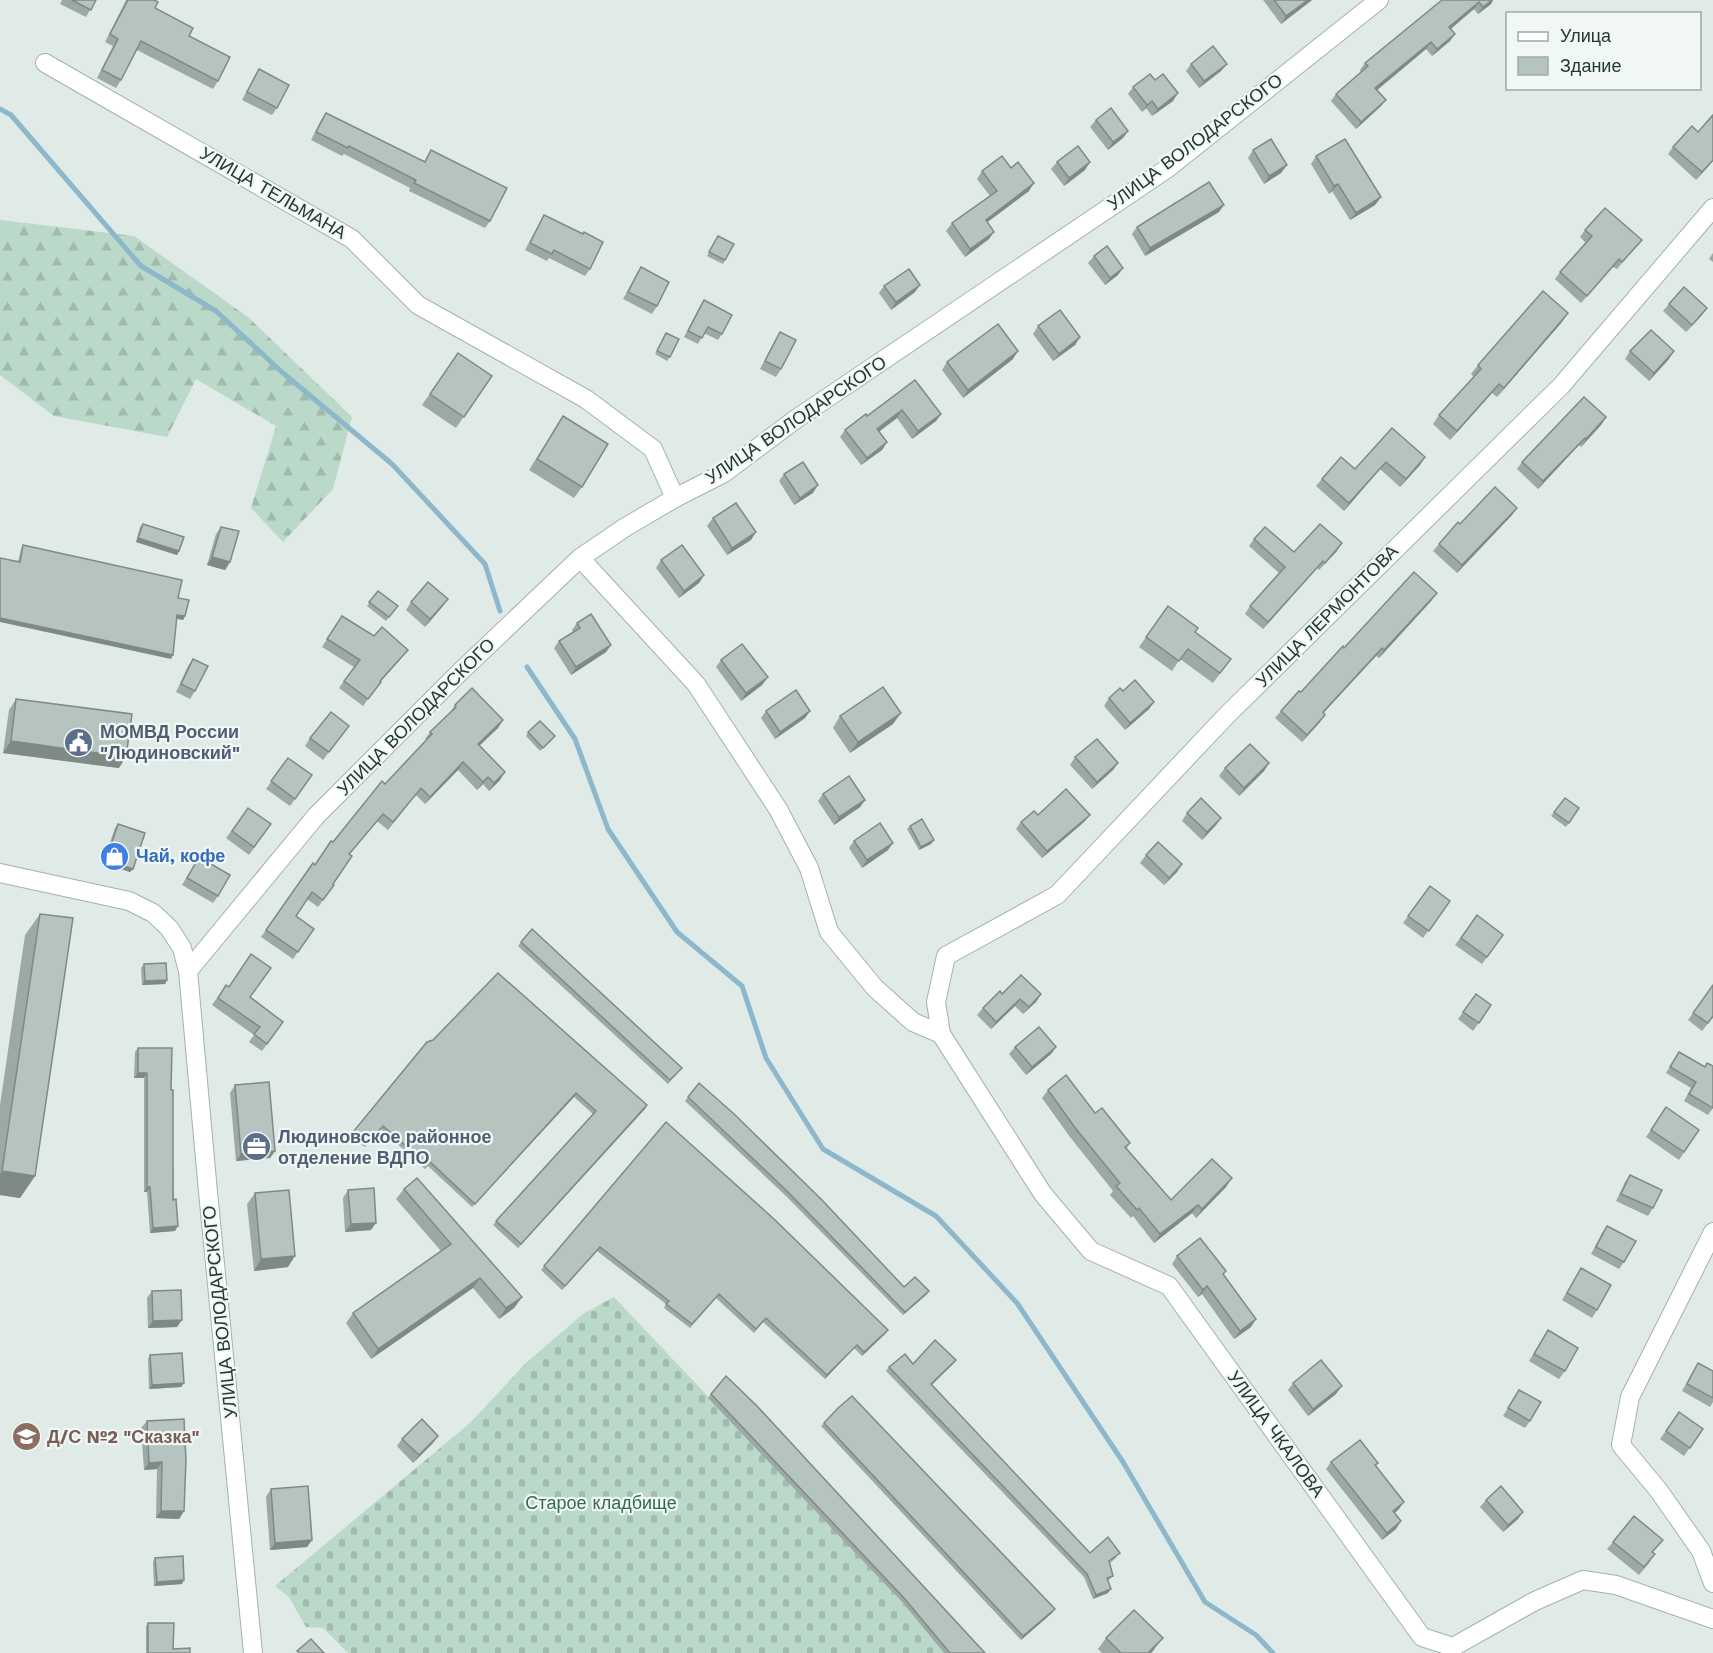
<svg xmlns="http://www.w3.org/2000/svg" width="1713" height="1653" font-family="'Work Sans',sans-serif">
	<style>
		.forest { fill: url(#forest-firs) }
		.cemetery { fill: url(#cemetery-stones) }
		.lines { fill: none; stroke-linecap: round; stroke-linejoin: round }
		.stream { stroke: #8db7ca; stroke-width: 5 }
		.minor-casing { stroke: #a4b1ae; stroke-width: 20 }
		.minor { stroke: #fff; stroke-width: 18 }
		.wall { fill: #9da9a5 }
		.shaded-wall { fill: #7f8986 }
		.building { fill: #b6c4c0; stroke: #7f8986; stroke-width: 1.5 }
		.labels { text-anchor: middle; stroke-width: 4.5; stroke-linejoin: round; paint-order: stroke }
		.street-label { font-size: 18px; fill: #233836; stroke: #f0f7f4 }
		.service-label { font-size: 18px; font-weight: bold; fill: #4e5e75; stroke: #f0f7f4; text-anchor: start }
		.shop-label { font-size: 18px; font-weight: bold; fill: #366cbe; stroke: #f0f7f4; text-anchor: start }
		.education-label { font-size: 18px; font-weight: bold; fill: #785e54; stroke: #f0f7f4; text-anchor: start }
		.park-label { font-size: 18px; fill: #316b50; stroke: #f0f7f4 }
	</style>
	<defs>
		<pattern id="forest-firs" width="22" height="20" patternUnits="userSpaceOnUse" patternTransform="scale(1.5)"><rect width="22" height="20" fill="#bbd9c8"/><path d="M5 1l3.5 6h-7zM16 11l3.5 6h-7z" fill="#a0bbac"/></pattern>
		<pattern id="cemetery-stones" width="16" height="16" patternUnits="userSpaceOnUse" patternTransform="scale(1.5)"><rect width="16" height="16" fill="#bbd9c8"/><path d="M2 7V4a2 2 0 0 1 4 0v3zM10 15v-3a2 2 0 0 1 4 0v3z" fill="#a0bbac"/></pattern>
	</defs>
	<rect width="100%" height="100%" fill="#e0eae7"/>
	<polygon class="forest" points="0,220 134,236 248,317 352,417 333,489 283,542 251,508 276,426 196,379 167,437 54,416 0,375"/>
	<polygon class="cemetery" points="614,1297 902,1602 944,1653 348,1653 323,1628 306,1627 289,1597 275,1586 470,1423 527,1362 583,1314"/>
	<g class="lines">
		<g class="stream">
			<polyline points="0,109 11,115 141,266 216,311 283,373 392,464 485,564 500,611"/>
			<polyline points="527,667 575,739 608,829 677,932 742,986 766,1058 823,1149 936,1216 1017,1303 1123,1462 1205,1602 1256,1635 1273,1653"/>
		</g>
		<defs>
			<g id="minor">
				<polyline points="45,63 352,239 418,305 586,399 653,449 675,498"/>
				<polyline points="1713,208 1561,386 1226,716 1057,895 946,956 936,1002 941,1034 1043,1194 1091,1251 1169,1286 1422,1637 1453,1647 1535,1601 1583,1580 1616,1585 1713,1619"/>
				<polyline points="580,558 696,684 778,809 809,868 829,932 875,988 913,1022 941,1034"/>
				<polyline points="0,873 129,901 153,913 169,928 182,948 188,971 208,1192 253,1653"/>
				<polyline points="188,971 316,816 460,672 580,558 624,528 675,498 724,473 796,419 1168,168 1379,0"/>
				<polyline points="1713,1232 1630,1397 1621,1445 1659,1491 1701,1551 1713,1583"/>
			</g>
		</defs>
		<use href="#minor" class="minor-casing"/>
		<use href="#minor" class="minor"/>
	</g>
	<g class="wall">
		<polygon points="62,0 96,0 86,17 60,4"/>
		<polygon points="126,0 154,0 155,8 189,36 218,81 213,89 137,50 121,80 116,88 97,78 113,46 105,42"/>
		<polygon points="1263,0 1312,0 1281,24"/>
		<polygon points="1442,0 1493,0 1491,4 1478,14 1474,9 1451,29 1450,41 1432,56 1426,49 1377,90 1386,100 1380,107 1356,129 1331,101 1336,94 1361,72 1360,70 1365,63"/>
		<polygon points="1191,64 1227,64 1221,71 1199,88 1186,71"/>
		<polygon points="259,69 277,108 272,115 242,100 254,77"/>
		<polygon points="1133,87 1173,101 1152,116 1146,108 1142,112 1128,94"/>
		<polygon points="326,113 424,162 431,150 490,221 485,228 409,191 410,188 344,154 342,156 311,140 321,120"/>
		<polygon points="1713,115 1713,161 1696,180 1668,154 1673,147 1698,132"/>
		<polygon points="1096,120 1128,131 1123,138 1108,150 1090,127"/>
		<polygon points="1253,150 1287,165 1281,173 1264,184 1248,158"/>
		<polygon points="1316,156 1381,197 1375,205 1350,220 1332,191 1329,194 1311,164"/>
		<polygon points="1057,162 1085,170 1064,186 1051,169"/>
		<polygon points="982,171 1029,191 987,222 989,239 965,257 946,231 952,223 990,196 977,179"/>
		<polygon points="1219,212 1145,256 1132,234 1137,227"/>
		<polygon points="544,215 590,269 585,276 549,258 547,261 525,250 540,222"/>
		<polygon points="1585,230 1636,247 1617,269 1613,267 1581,303 1555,279 1560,272 1586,243 1580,237"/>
		<polygon points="718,236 725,260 723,264 707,256"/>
		<polygon points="1713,253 1713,262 1709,259"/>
		<polygon points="1094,256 1118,275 1105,285 1088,263"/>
		<polygon points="641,267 657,306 652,314 623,299 636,275"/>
		<polygon points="884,286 915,292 891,310 879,293"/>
		<polygon points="704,300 722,334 718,340 704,333 698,344 684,337 700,306"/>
		<polygon points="1669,304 1702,315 1686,332 1663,311"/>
		<polygon points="1562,322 1497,397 1492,393 1450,440 1433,424 1439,415 1474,377 1471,374 1478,365"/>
		<polygon points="1038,326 1080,337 1075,345 1053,361 1033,334"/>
		<polygon points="780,332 781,369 776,377 760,369 775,340"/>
		<polygon points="666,333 670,357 667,361 655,354"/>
		<polygon points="1630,351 1669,359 1649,381 1625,359"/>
		<polygon points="458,353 492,376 456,428 422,405"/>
		<polygon points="1013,359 963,398 942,370 947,362"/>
		<polygon points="915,380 941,414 936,421 912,439 897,418 879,431 887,442 882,450 861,465 840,437 845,430 867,416"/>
		<polygon points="563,416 582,487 574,498 529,470"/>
		<polygon points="1606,417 1601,425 1581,447 1579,445 1538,489 1517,469 1522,462"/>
		<polygon points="1392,428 1425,457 1420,465 1400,487 1380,469 1344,511 1316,486 1322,479 1355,469"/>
		<polygon points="784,474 813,493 794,505 779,481"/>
		<polygon points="1517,508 1512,515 1457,573 1433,551 1439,544 1460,524"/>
		<polygon points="713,518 751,540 727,555 707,526"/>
		<polygon points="143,524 179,551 177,555 136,542 140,527"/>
		<polygon points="221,527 230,562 225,570 207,565 216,534"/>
		<polygon points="1254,539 1294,552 1337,551 1319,570 1317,568 1263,629 1245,614 1250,606 1279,573 1249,546"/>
		<polygon points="23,545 178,598 185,616 183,620 177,619 171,659 18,562 21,549"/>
		<polygon points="661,560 704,575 699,583 679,598 656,568"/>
		<polygon points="378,591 398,606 386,621 367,606"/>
		<polygon points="1432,600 1379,658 1376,656 1323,713 1320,722 1302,742 1275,718 1281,711 1301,692 1344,648"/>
		<polygon points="411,602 443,606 425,627 406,610"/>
		<polygon points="1168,606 1195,632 1231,659 1213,683 1180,659 1172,671 1139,647"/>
		<polygon points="342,616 402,657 381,681 363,706 339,688 354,667 322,647"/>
		<polygon points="577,623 611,645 606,652 571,675 554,648 559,641 573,632 572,630"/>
		<polygon points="193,659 195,691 190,699 176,692 188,666"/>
		<polygon points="721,660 768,677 762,685 741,701 716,667"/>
		<polygon points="1123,691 1154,702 1149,709 1125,730 1104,706 1109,698"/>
		<polygon points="16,699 119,768 3,753 9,710"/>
		<polygon points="455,705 498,728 479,745 500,780 489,791 483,784 477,790 458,770 425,804 416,795 388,830 377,821 350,854 333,884 334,885 318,907 307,899 296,916 314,929 293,959 261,937 313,863 315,865 385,784 426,740 425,739 430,732 450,713"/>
		<polygon points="766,711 810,711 805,718 775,739 761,718"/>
		<polygon points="840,716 893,724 850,753 833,728"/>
		<polygon points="528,732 552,740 540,751 526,736"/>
		<polygon points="343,733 323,760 305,746 310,738"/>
		<polygon points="1075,757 1118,763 1113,770 1092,789 1070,765"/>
		<polygon points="288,758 312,775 290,806 266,789"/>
		<polygon points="1269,763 1264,771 1239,796 1219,776 1225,768"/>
		<polygon points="823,794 865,800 860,807 834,825 818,801"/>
		<polygon points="1565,798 1579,808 1566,827 1551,816"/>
		<polygon points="248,808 271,824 249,855 226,838"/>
		<polygon points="1187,813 1221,818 1216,825 1202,840 1182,821"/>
		<polygon points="1038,815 1090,815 1084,822 1042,858 1016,829 1021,822"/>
		<polygon points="118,824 133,869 130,872 103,863 115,828"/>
		<polygon points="910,826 931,844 919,850 907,829"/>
		<polygon points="854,841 888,850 862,868 849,848"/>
		<polygon points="1146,855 1182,864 1177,872 1164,885 1140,863"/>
		<polygon points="199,857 218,896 213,903 182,885"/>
		<polygon points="1430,886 1450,901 1423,938 1403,923"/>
		<polygon points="40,914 35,1176 20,1198 0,1195 0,1105 25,935"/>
		<polygon points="1477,915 1503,935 1482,964 1455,945"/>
		<polygon points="521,942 682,1068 679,1071 668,1084 518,946"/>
		<polygon points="144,964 167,980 165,984 142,985 141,968"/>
		<polygon points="226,985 250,997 283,1022 262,1051 249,1042 254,1035 212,1005"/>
		<polygon points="1713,985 1713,1019 1712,1018 1702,1031 1688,1020"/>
		<polygon points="1002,994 1041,994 1036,1002 1023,1014 1015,1006 991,1029 977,1015 983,1008"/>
		<polygon points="1476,994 1491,1005 1473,1031 1458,1019"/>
		<polygon points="427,1042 647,1105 518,1248 493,1225 593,1114 574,1097 472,1207 428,1166 425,1169 381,1129 365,1147 350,1136"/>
		<polygon points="1015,1047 1056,1047 1051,1054 1026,1075 1009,1054"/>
		<polygon points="138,1048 171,1090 175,1231 150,1233 147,1192 144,1192 144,1078 134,1078 135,1052"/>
		<polygon points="1679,1052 1704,1066 1713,1108 1708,1115 1684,1101 1691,1088 1666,1073"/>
		<polygon points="235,1085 275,1151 270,1158 236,1161 230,1093"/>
		<polygon points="1048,1090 1095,1113 1130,1143 1126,1149 1171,1200 1226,1187 1196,1218 1192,1213 1154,1243 1133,1216 1131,1218 1110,1195 1113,1191 1070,1137 1042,1098"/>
		<polygon points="688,1097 904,1287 929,1291 926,1295 903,1315 786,1196 685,1101"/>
		<polygon points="1666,1107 1699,1130 1679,1160 1646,1137"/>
		<polygon points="666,1122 888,1330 885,1334 862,1356 854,1348 825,1379 763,1322 754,1333 716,1298 690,1328 664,1308 666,1304 597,1251 562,1290 541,1270"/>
		<polygon points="1630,1175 1653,1208 1648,1216 1616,1201 1625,1182"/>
		<polygon points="404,1189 522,1297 514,1308 499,1319 473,1288 371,1359 346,1323 353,1313 441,1251 396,1199"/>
		<polygon points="348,1190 371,1230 345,1232 343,1198"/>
		<polygon points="255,1193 288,1267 254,1271 247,1204"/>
		<polygon points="1607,1226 1624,1262 1619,1269 1591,1254 1602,1233"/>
		<polygon points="1177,1256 1224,1275 1251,1327 1234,1339 1202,1294 1198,1297 1172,1264"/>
		<polygon points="1581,1268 1597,1310 1592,1318 1562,1300"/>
		<polygon points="152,1291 177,1327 148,1328 147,1298"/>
		<polygon points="1548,1330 1565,1371 1559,1379 1529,1361"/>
		<polygon points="150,1355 184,1383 181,1387 149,1389 148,1359"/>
		<polygon points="1698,1363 1713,1371 1713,1402 1710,1407 1682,1391 1693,1371"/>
		<polygon points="913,1364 953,1364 932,1385 1090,1553 1117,1557 1110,1563 1113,1576 1110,1579 1108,1580 1108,1593 1093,1599 1084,1577 886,1371 889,1367"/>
		<polygon points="1293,1383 1336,1394 1308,1416 1288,1390"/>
		<polygon points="1519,1390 1530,1421 1525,1428 1503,1416"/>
		<polygon points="711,1394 985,1653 944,1653 902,1602 708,1398"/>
		<polygon points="1679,1412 1703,1429 1684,1456 1660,1439"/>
		<polygon points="147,1421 184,1511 179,1519 156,1518 157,1469 144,1470 141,1428"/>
		<polygon points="824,1423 1052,1613 1021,1640 821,1426"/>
		<polygon points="402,1439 433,1443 413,1463 397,1446"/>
		<polygon points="1331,1462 1378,1463 1376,1466 1399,1509 1394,1513 1396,1529 1382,1540 1326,1469"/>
		<polygon points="271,1489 312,1540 307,1547 270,1550 266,1497"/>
		<polygon points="1486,1500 1518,1519 1503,1532 1480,1507"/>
		<polygon points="1663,1540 1653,1552 1650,1562 1639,1575 1607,1549 1613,1542"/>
		<polygon points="155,1558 182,1584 154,1586 153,1562"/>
		<polygon points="148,1623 173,1649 190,1653 146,1653 146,1626"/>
		<polygon points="1106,1638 1155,1649 1151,1653 1102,1653 1098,1649"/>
	</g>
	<g class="shaded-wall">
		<polygon points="1308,0 1312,0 1281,24 1286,16"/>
		<polygon points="1492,0 1493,0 1491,4 1478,14 1483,7"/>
		<polygon points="1479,2 1474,9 1444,34 1449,27"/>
		<polygon points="1455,34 1450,41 1432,56 1437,49"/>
		<polygon points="1431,42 1426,49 1370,96 1375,88"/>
		<polygon points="1227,64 1221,71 1199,88 1204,81"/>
		<polygon points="1178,93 1173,101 1152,116 1158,109"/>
		<polygon points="1386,100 1380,107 1356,129 1361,122"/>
		<polygon points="1152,101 1146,108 1142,112 1147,105"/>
		<polygon points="1128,131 1123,138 1108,150 1113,142"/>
		<polygon points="1713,160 1713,161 1696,180 1702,172"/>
		<polygon points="1090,162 1085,170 1064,186 1069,178"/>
		<polygon points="1287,165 1281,173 1264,184 1269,176"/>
		<polygon points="1034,183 1029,191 981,227 986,220"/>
		<polygon points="1338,184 1332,191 1329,194 1334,186"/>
		<polygon points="1381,197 1375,205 1350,220 1356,213"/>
		<polygon points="1224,205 1219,212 1145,256 1150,248"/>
		<polygon points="994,232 989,239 965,257 970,249"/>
		<polygon points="1123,268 1118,275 1105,285 1110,278"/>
		<polygon points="920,285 915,292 891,310 896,302"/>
		<polygon points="1707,308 1702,315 1686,332 1692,325"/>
		<polygon points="1568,313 1562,322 1497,397 1504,388"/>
		<polygon points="1080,337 1075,345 1053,361 1059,354"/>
		<polygon points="1018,351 1013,359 963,398 968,390"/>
		<polygon points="1674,351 1669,359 1649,381 1654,373"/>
		<polygon points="1499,384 1492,393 1450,440 1457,431"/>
		<polygon points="902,410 897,418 872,437 877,429"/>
		<polygon points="941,414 936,421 912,439 918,431"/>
		<polygon points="1606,417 1601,425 1581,447 1586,439"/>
		<polygon points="1585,438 1579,445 1538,489 1543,481"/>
		<polygon points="887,442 882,450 861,465 867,458"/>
		<polygon points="1425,457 1420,465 1400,487 1406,479"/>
		<polygon points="1386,462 1344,511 1349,503"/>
		<polygon points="818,485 813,493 794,505 800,498"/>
		<polygon points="1517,508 1512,515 1457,573 1462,565"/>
		<polygon points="756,532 751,540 727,555 732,548"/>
		<polygon points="138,538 179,551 177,555 136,542"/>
		<polygon points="1342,543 1337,551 1319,570 1325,563"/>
		<polygon points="212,557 230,562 225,570 207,565"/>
		<polygon points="1323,561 1317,568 1263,629 1268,622"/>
		<polygon points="704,575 699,583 679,598 684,591"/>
		<polygon points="1437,593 1432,600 1379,658 1384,650"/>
		<polygon points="448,599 443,606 425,627 430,619"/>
		<polygon points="177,615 185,616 183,620 175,618"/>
		<polygon points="0,618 173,655 171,659 0,622"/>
		<polygon points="611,645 606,652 571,675 576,667"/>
		<polygon points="1382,648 1376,656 1317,720 1323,712"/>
		<polygon points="408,650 402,657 375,688 380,681"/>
		<polygon points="768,677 762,685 741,701 746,693"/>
		<polygon points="1154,702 1149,709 1125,730 1130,723"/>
		<polygon points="810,711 805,718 775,739 780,732"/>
		<polygon points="901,713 893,724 850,753 858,742"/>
		<polygon points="1325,715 1320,722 1302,742 1307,735"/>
		<polygon points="503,720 498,728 473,752 478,744"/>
		<polygon points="11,741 126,757 119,768 3,753"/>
		<polygon points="463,762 458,770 425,804 430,797"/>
		<polygon points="1118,763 1113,770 1092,789 1097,782"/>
		<polygon points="1269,763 1264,771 1239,796 1244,788"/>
		<polygon points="505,772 500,780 489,791 494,783"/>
		<polygon points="488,777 483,784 477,790 483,782"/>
		<polygon points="865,800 860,807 834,825 839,817"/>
		<polygon points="1090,815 1084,822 1042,858 1047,851"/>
		<polygon points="1221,818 1216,825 1202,840 1207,832"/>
		<polygon points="934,840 931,844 919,850 921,847"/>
		<polygon points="893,843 888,850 862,868 867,860"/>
		<polygon points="106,860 133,869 130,872 103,863"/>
		<polygon points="1182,864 1177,872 1164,885 1169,878"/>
		<polygon points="167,980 165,984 142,985 145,981"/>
		<polygon points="1041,994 1036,1002 1023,1014 1029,1007"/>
		<polygon points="1020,999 1015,1006 991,1029 996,1022"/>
		<polygon points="1056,1047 1051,1054 1026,1075 1032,1067"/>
		<polygon points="138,1073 147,1073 144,1078 134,1078"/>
		<polygon points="576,1093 574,1097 472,1207 475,1204"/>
		<polygon points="647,1105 645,1109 518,1248 521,1244"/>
		<polygon points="275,1151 270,1158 236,1161 241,1154"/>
		<polygon points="2,1171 35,1176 20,1198 0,1195 0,1174"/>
		<polygon points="1232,1178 1226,1187 1196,1218 1202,1209"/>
		<polygon points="147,1187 150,1187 147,1192 144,1192"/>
		<polygon points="1198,1205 1192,1213 1154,1243 1160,1234"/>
		<polygon points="376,1223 371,1230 345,1232 351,1224"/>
		<polygon points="178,1226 175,1231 150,1233 153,1228"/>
		<polygon points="295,1256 288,1267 254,1271 261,1259"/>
		<polygon points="480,1278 473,1288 371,1359 378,1349"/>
		<polygon points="1207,1286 1202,1294 1198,1297 1203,1290"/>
		<polygon points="929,1291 926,1295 903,1315 905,1312"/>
		<polygon points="522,1297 514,1308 499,1319 506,1308"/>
		<polygon points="1256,1319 1251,1327 1234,1339 1240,1331"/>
		<polygon points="182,1320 177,1327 148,1328 153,1321"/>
		<polygon points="888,1330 885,1334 862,1356 864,1352"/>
		<polygon points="857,1345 854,1348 825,1379 827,1375"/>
		<polygon points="956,1360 953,1364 928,1388 931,1384"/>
		<polygon points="184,1383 181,1387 149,1389 152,1385"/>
		<polygon points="1342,1386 1336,1394 1308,1416 1313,1409"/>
		<polygon points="438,1436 433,1443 413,1463 419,1455"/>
		<polygon points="162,1462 157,1469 144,1470 149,1463"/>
		<polygon points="1404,1502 1399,1509 1388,1519 1393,1511"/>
		<polygon points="161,1511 184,1511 179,1519 156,1518"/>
		<polygon points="1523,1512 1518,1519 1503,1532 1508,1525"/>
		<polygon points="1401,1521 1396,1529 1382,1540 1387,1533"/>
		<polygon points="312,1540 307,1547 270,1550 275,1543"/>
		<polygon points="184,1580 182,1584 154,1586 157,1582"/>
		<polygon points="1111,1589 1108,1593 1093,1599 1096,1595"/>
		<polygon points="1055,1609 1052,1613 1021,1640 1023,1636"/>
		<polygon points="1163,1638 1151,1653 1148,1653"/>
	</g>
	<g class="building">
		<polygon points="72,0 96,0 91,10"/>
		<polygon points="128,0 154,0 158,2 155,8 193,28 189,36 230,57 218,81 141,41 121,80 102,70 118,39 110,34"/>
		<polygon points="1274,0 1308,0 1286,16"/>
		<polygon points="1442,0 1492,0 1483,7 1479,2 1449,27 1455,34 1437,49 1431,42 1375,88 1386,100 1361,122 1336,94 1368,66 1365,63"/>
		<polygon points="1213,46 1227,64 1204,81 1191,64"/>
		<polygon points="259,69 289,85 277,108 247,92"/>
		<polygon points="1150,74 1155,80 1163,74 1178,93 1158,109 1152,101 1147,105 1133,87"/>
		<polygon points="1111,108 1128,131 1113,142 1096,120"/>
		<polygon points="326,113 425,162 431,150 507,188 490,221 414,183 416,180 349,146 348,148 316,132"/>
		<polygon points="1713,115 1713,160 1702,172 1673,147 1692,126 1698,132"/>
		<polygon points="1271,139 1287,165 1269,176 1253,150"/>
		<polygon points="1345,139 1381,197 1356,213 1338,184 1334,186 1316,156"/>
		<polygon points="1078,146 1090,162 1069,178 1057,162"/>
		<polygon points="1002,156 1011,168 1018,162 1034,183 986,220 994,232 970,249 952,223 997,191 982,171"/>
		<polygon points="1209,182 1224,205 1150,248 1137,227"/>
		<polygon points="1605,208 1642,240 1622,262 1619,259 1587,296 1560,272 1592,236 1585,230"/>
		<polygon points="544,215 583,234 584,232 603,242 590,269 554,250 552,254 530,243"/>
		<polygon points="718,236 734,244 725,260 709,252"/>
		<polygon points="1107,246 1123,268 1110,278 1094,256"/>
		<polygon points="641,267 669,282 657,306 628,292"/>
		<polygon points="909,269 920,285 896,302 884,286"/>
		<polygon points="1684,287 1707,308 1692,325 1669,304"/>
		<polygon points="1543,291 1568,313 1504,388 1499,384 1457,431 1439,415 1481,369 1478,365"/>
		<polygon points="704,300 732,315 722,334 708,327 702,338 688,331"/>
		<polygon points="1060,310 1080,337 1059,354 1038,326"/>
		<polygon points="998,324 1018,351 968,390 947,362"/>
		<polygon points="1651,330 1674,351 1654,373 1630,351"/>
		<polygon points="780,332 796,340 781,369 765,361"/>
		<polygon points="666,333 679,339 670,357 657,351"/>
		<polygon points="458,353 492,376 464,417 430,394"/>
		<polygon points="915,380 941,414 918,431 902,410 877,429 887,442 867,458 845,430 866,414 867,416"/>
		<polygon points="1584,397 1606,417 1586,439 1585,438 1543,481 1522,462"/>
		<polygon points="563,416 608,444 582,487 537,459"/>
		<polygon points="1392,428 1425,457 1406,479 1386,462 1349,503 1322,479 1341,457 1355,469"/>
		<polygon points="803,462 818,485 800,498 784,474"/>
		<polygon points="1495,487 1517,508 1462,565 1439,544 1458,522 1460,524"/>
		<polygon points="736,503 756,532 732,548 713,518"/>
		<polygon points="143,524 184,537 179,551 138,538"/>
		<polygon points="1320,524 1342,543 1325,563 1323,561 1268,622 1250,606 1285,567 1254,539 1265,527 1294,552"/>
		<polygon points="221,527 239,531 230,562 212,557"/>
		<polygon points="23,545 182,580 178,598 189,600 185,616 177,615 173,655 0,618 0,558 20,562"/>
		<polygon points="682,545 704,575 684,591 661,560"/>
		<polygon points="1414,572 1437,593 1384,650 1382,648 1323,712 1325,715 1307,735 1281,711 1299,691 1301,692 1343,646 1344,648"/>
		<polygon points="428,582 448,599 430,619 411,602"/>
		<polygon points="378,591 398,606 389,617 369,602"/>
		<polygon points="1168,606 1198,628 1195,632 1231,659 1220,673 1188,649 1179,661 1146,637"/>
		<polygon points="591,614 611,645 576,667 559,641 580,628 577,623"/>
		<polygon points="342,616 374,636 382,627 408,650 380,681 381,682 368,699 344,681 360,660 327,639"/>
		<polygon points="742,644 768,677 746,693 721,660"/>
		<polygon points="193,659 208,666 195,691 181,684"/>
		<polygon points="1135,680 1154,702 1130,723 1109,698 1120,688 1123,691"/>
		<polygon points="883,687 901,713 858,742 840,716"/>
		<polygon points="472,688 503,720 478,744 505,772 494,783 488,777 483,782 463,762 430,797 421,788 393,822 383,814 349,854 352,856 333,884 334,885 323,900 312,892 296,916 314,929 298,952 266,930 313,863 315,865 331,841 333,842 382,781 385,784 432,734 430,732 456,707 455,705"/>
		<polygon points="796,690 810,711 780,732 766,711"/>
		<polygon points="16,699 132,714 126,757 11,741"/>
		<polygon points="331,712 349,726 329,752 310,738"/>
		<polygon points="540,721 555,736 543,748 528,732"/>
		<polygon points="1097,739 1118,763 1097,782 1075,757"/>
		<polygon points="1250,744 1269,763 1244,788 1225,768"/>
		<polygon points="288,758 312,775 295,799 271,781"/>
		<polygon points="849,776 865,800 839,817 823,794"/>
		<polygon points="1066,789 1090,815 1047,851 1021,822 1034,811 1038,815"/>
		<polygon points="1201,798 1221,818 1207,832 1187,813"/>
		<polygon points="1565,798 1579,808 1569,823 1554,812"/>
		<polygon points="248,808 271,824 254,847 232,831"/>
		<polygon points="922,819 934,840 921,847 910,826"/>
		<polygon points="880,823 893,843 867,860 854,841"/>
		<polygon points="118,824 145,833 133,869 106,860"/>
		<polygon points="1158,842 1182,864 1169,878 1146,855"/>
		<polygon points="199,857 230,875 218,896 187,878"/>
		<polygon points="1430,886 1450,901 1429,931 1408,916"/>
		<polygon points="40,914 73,918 35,1176 2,1171"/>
		<polygon points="1477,915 1503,935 1487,957 1461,938"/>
		<polygon points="532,929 682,1068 670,1080 521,942"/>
		<polygon points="251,954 271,968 250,997 283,1022 267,1044 254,1034 260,1027 218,998 226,985 229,987"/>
		<polygon points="166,963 167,980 145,981 144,964"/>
		<polygon points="498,973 647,1105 521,1244 496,1221 596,1111 576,1093 475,1204 430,1162 428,1165 383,1126 368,1143 353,1132 427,1042 433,1040"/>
		<polygon points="1021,975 1041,994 1029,1007 1020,999 996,1022 983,1008 1000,991 1002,994"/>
		<polygon points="1713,985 1713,1016 1708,1023 1693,1013"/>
		<polygon points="1476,994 1491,1005 1479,1023 1463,1012"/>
		<polygon points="1039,1027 1056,1047 1032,1067 1015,1047"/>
		<polygon points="138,1048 172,1048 171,1090 173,1090 173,1200 176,1199 178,1226 153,1228 150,1187 147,1187 147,1073 138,1073"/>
		<polygon points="1679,1052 1705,1067 1707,1063 1713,1066 1713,1108 1689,1094 1696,1082 1670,1067"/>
		<polygon points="1066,1075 1095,1113 1102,1108 1130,1143 1125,1147 1171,1200 1212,1159 1232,1178 1202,1209 1198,1205 1160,1234 1139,1208 1137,1210 1116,1186 1120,1183 1076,1129 1048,1090"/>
		<polygon points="269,1082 275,1151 241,1154 235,1085"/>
		<polygon points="699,1083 733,1113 821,1199 904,1287 915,1277 929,1291 905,1312 788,1192 688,1097"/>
		<polygon points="1666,1107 1699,1130 1684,1152 1651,1130"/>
		<polygon points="666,1122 775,1220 888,1330 864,1352 857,1345 827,1375 766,1318 756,1329 719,1294 692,1324 666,1304 669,1301 600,1247 565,1286 544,1266"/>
		<polygon points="1630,1175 1662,1190 1653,1208 1621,1194"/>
		<polygon points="417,1178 522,1297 506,1308 480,1278 378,1349 353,1313 451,1244 404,1189"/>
		<polygon points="374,1188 376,1223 351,1224 348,1190"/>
		<polygon points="289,1190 295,1256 261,1259 255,1193"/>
		<polygon points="1607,1226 1636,1241 1624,1262 1596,1247"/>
		<polygon points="1200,1238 1226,1271 1223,1274 1256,1319 1240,1331 1207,1286 1203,1290 1177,1256"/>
		<polygon points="1581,1268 1611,1285 1597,1310 1567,1293"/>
		<polygon points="181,1290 182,1320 153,1321 152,1291"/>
		<polygon points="1548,1330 1578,1348 1565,1371 1534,1354"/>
		<polygon points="935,1340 956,1360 931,1384 1090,1553 1108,1537 1120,1553 1109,1561 1113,1576 1107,1578 1111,1589 1096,1595 1087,1574 889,1367 905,1354 913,1364"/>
		<polygon points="182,1353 184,1383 152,1385 150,1355"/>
		<polygon points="1321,1360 1342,1386 1313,1409 1293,1383"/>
		<polygon points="1698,1363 1713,1371 1713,1398 1687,1384"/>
		<polygon points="726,1376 757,1406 985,1653 950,1653 904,1598 711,1394"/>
		<polygon points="1519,1390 1541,1402 1530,1421 1508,1408"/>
		<polygon points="852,1396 1055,1609 1023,1636 824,1423 838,1408"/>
		<polygon points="1679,1412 1703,1429 1690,1448 1666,1431"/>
		<polygon points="184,1419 186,1460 184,1511 161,1511 162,1462 149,1463 147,1421"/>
		<polygon points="422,1419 438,1436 419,1455 402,1439"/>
		<polygon points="1360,1440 1378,1463 1375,1465 1404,1502 1393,1511 1401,1521 1387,1533 1331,1462"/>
		<polygon points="308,1486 312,1540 275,1543 271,1489"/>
		<polygon points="1501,1486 1523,1512 1508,1525 1486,1500"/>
		<polygon points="1634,1516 1663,1540 1652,1552 1655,1554 1644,1567 1613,1542"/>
		<polygon points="183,1556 184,1580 157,1582 155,1558"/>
		<polygon points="1134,1610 1163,1638 1148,1653 1121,1653 1106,1638"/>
		<polygon points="148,1623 174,1623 173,1649 190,1648 190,1653 148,1653"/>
		<polygon points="311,1639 324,1653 300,1653 297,1651"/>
	</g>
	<defs>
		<symbol id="civic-disc" viewBox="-11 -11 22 22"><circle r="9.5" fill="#5c6f8a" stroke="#f0f7f4"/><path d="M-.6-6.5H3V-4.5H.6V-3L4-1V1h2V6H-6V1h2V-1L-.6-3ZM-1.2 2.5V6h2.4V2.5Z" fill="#fff"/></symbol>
		<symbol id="shop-disc" viewBox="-11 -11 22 22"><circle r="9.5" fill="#3f7fe0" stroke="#f0f7f4"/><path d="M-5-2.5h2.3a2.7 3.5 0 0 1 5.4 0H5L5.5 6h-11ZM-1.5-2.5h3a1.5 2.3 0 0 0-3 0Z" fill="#fff"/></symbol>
		<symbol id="office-disc" viewBox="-11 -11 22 22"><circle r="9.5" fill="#5c6f8a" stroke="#f0f7f4"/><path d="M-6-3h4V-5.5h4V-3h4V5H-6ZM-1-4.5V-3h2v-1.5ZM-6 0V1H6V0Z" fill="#fff"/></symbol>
		<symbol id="school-disc" viewBox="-11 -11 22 22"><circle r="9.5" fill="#8d6e63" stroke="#f0f7f4"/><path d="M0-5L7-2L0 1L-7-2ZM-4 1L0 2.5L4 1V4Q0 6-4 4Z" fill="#fff"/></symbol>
	</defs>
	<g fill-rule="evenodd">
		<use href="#civic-disc" x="62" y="726" width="33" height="33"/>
		<use href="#shop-disc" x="98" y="840" width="33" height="33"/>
		<use href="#office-disc" x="240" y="1130" width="33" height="33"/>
		<use href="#school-disc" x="10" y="1420" width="33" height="33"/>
	</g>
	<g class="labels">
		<g class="street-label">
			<text transform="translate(1195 142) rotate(-37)" y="6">УЛИЦА ВОЛОДАРСКОГО</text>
			<text transform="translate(273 193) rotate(30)" y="6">УЛИЦА ТЕЛЬМАНА</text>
			<text transform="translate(796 420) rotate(-34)" y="6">УЛИЦА ВОЛОДАРСКОГО</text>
			<text transform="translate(1327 616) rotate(-45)" y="6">УЛИЦА ЛЕРМОНТОВА</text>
			<text transform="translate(416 717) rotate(-45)" y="6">УЛИЦА ВОЛОДАРСКОГО</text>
			<text transform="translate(220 1312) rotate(-96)" y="6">УЛИЦА ВОЛОДАРСКОГО</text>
			<text transform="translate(1276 1434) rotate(54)" y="6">УЛИЦА ЧКАЛОВА</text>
		</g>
		<g class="service-label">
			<text x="100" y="738">МОМВД России<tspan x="100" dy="21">"Людиновский"</tspan></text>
			<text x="278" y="1143">Людиновское районное<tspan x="278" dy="21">отделение ВДПО</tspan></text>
		</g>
		<g class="shop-label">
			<text x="136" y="862">Чай, кофе</text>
		</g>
		<g class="education-label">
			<text x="47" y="1443">Д/С №2 "Сказка"</text>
		</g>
		<g class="park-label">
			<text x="601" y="1509">Старое кладбище</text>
		</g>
	</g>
	<rect x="1506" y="12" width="195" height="78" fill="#f0f7f4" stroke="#9eaba8" stroke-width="1.5"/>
	<rect x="1518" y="32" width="30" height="9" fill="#ffffff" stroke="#9eaba8" stroke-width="1.5"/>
	<text x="1560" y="42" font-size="18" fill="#233836">Улица</text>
	<rect x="1518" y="57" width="30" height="18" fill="#b6c4c0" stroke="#9eaba8" stroke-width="1.5"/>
	<text x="1560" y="72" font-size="18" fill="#233836">Здание</text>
</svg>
